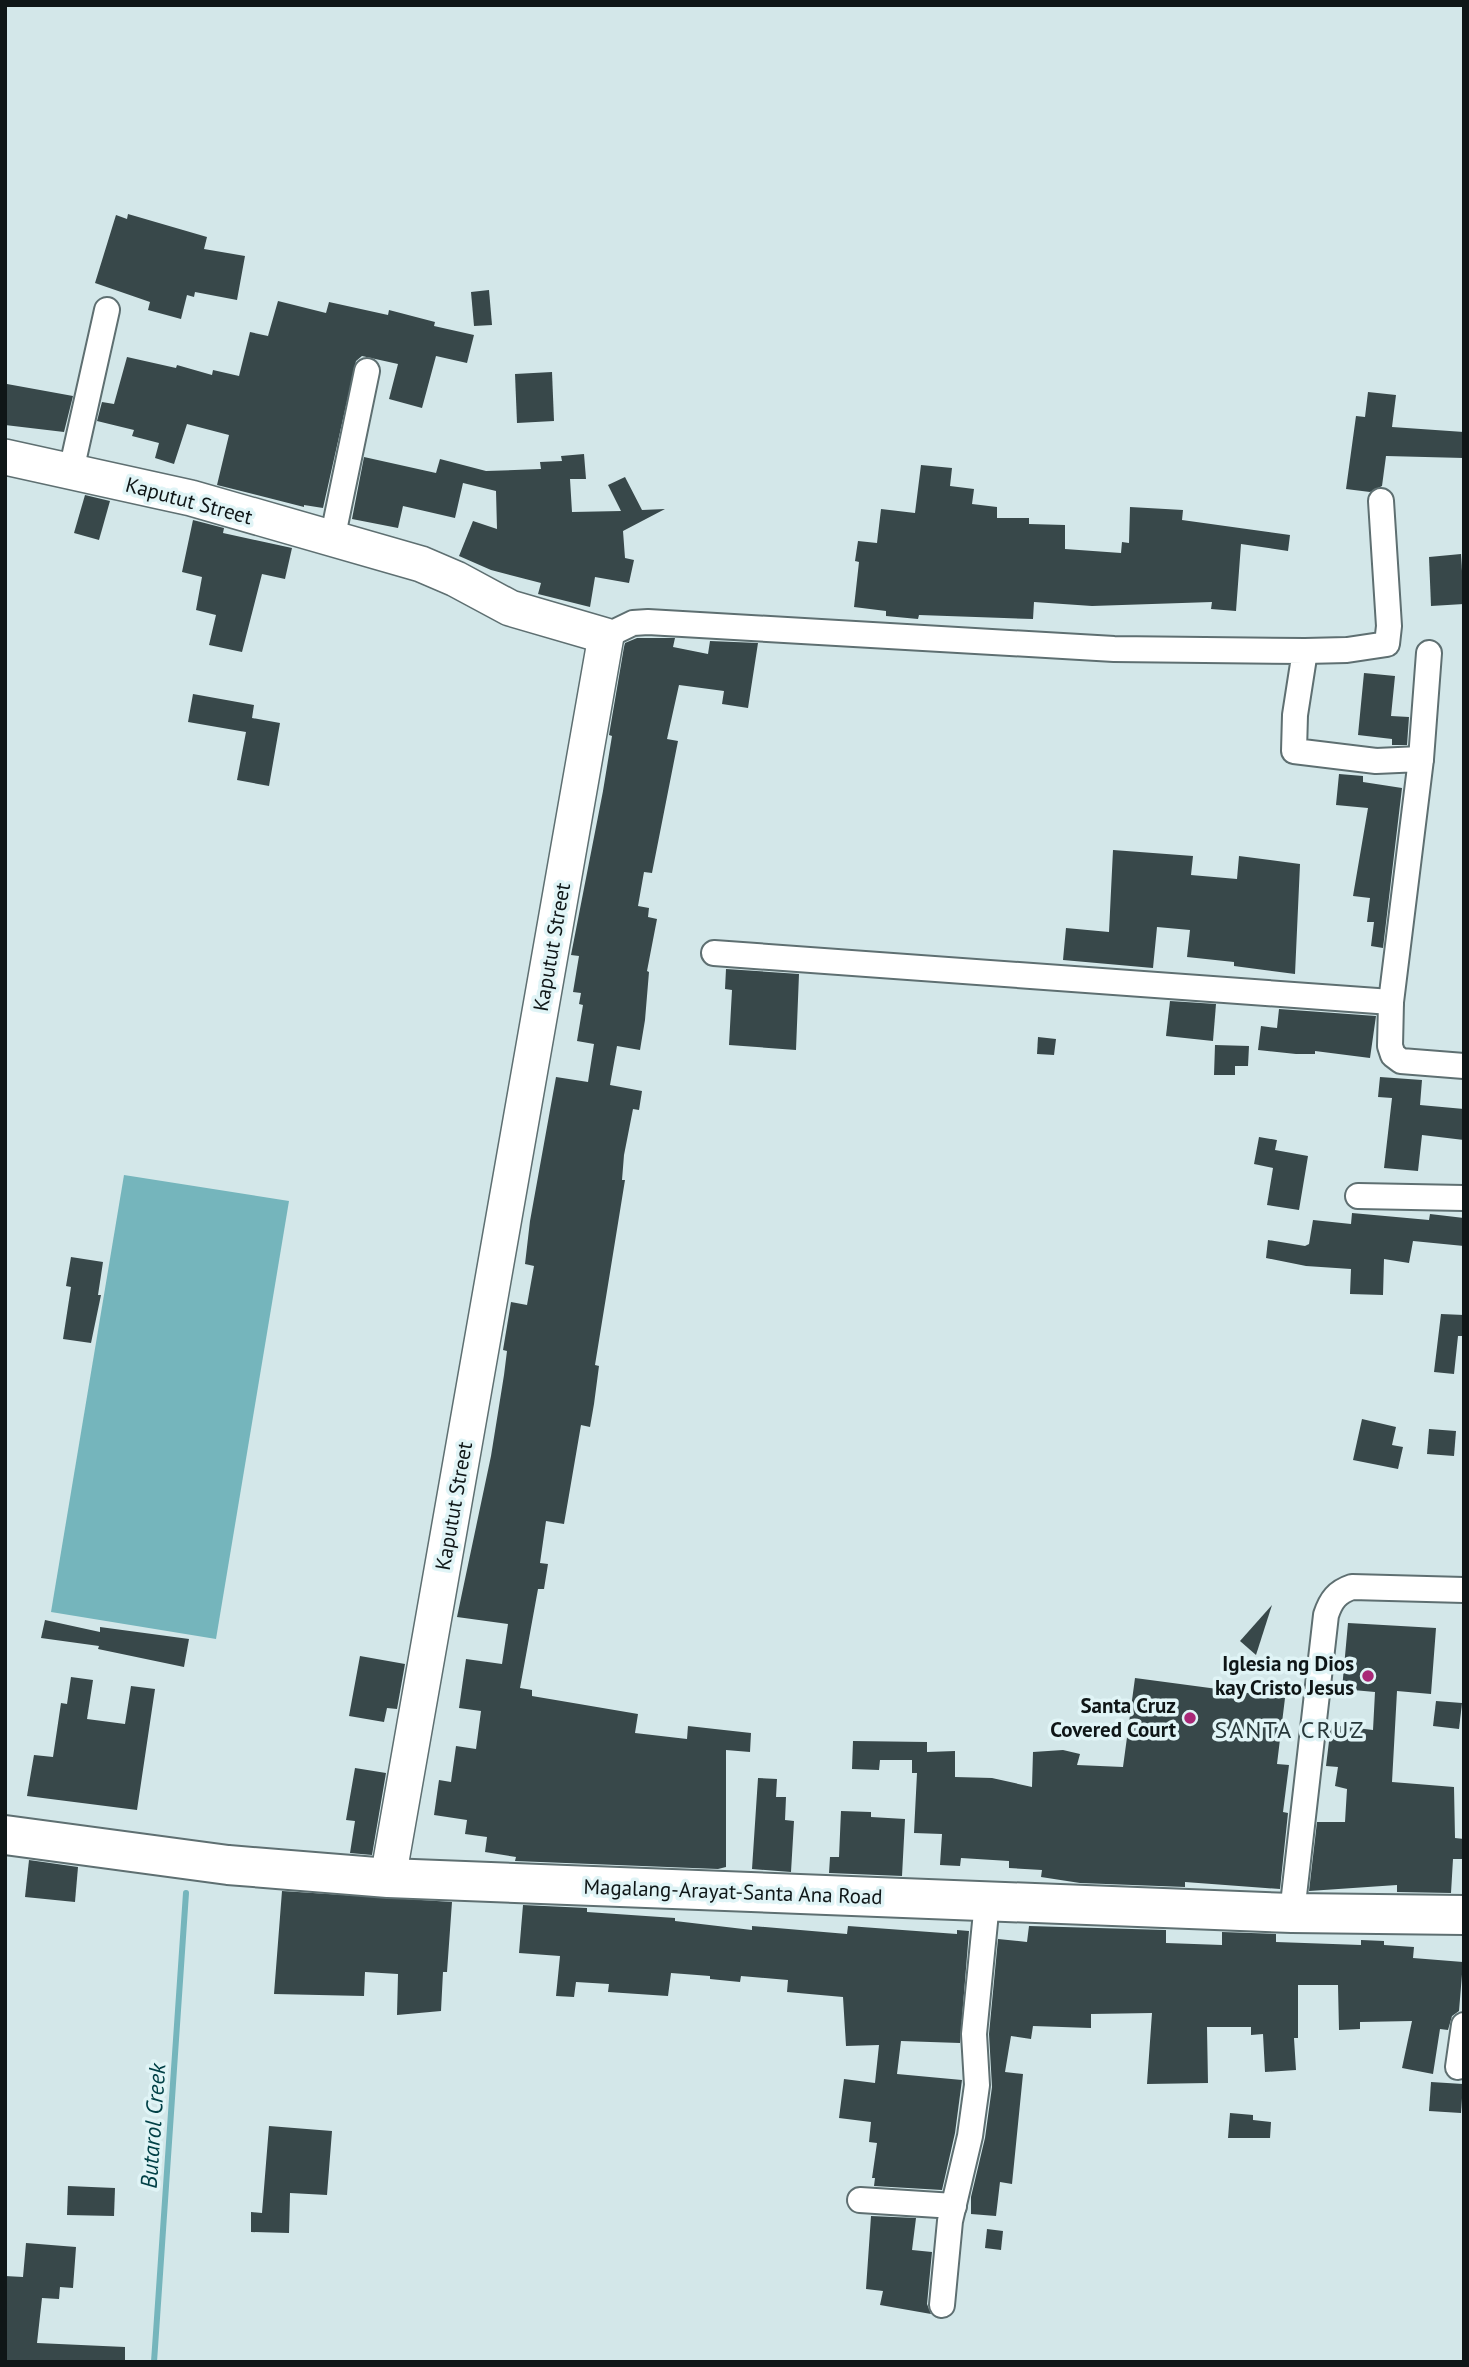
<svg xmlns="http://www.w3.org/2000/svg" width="1469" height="2367" font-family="'PT Sans',sans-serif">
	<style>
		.water { fill: #75b5bc }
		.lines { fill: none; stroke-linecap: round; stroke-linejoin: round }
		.stream { stroke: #75b5bc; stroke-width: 6 }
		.building { fill: #38484a }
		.street-casing { stroke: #5e6f71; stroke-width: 28 }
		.secondary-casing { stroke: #5e6f71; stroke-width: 38 }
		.primary-casing { stroke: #5e6f71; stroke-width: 42 }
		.street { stroke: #fff; stroke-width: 24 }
		.secondary { stroke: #fff; stroke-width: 35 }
		.primary { stroke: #fff; stroke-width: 38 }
		.poi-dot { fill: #a92877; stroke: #e0f4f6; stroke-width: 2.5 }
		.labels { text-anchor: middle; stroke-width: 7; stroke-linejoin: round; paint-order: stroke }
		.street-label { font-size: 21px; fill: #0f1617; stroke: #e0f4f6 }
		.poi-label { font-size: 21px; font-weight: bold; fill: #0f1617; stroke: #e0f4f6; text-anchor: end }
		.water-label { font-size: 23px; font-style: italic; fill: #004046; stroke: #e0f4f6 }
		.quarter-label { font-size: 24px; letter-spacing: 2px; fill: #28383a; stroke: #e0f4f6 }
	</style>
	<rect width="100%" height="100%" fill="#d3e7e9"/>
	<polygon class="water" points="124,1175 289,1201 216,1639 51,1612"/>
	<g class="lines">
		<polyline class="stream" points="154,2362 186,1893"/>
	</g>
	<g class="building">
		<polygon points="128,214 207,237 204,249 245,256 237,300 195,292 194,297 187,295 181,319 148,310 150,302 95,283 116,215 127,219"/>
		<polygon points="489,290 492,325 474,326 471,292"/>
		<polygon points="278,301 326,313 329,302 388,315 389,310 435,322 434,326 474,335 467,363 436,356 422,408 389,399 398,364 362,356 356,361 323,508 304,505 304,507 217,485 229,435 187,424 174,464 155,458 159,443 132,436 134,430 97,421 102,402 114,404 127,357 176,368 177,365 212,375 213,370 239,376 250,332 268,336"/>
		<polygon points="552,372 554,421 517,423 515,374"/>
		<polygon points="7,384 73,396 64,432 5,425"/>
		<polygon points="1368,392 1396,395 1392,427 1464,432 1464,458 1386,456 1382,486 1370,492 1346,489 1356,416 1365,417"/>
		<polygon points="584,454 586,479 570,479 572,512 621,511 608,485 625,477 642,510 665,509 623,531 625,558 634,560 629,583 595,577 590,607 538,594 541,583 491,570 459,556 473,521 497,529 496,491 463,483 455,518 403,506 398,528 352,519 364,457 436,473 440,459 486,471 541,469 540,462 562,461 561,456"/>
		<polygon points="921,465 952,468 950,486 974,489 972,504 997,507 997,518 1029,518 1029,524 1065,525 1065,549 1121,553 1122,542 1129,543 1130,507 1183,510 1182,520 1290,535 1288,551 1241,544 1236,611 1211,609 1212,602 1092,606 1034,602 1033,619 919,615 918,619 886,616 886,611 854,607 859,562 855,561 858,541 877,543 881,509 915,513"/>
		<polygon points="85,495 110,501 99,540 74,533"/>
		<polygon points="193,520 224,528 223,533 292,548 285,579 262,574 242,652 209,645 216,615 196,610 202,577 182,572"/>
		<polygon points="1461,554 1464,604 1431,606 1429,557"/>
		<polygon points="637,638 675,638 673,647 708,654 710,641 758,643 748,708 722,704 724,691 679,685 667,739 678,741 652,873 644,872 638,906 649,908 648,917 657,919 647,971 649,972 645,1020 640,1050 617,1046 610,1085 642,1091 639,1110 633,1109 624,1155 622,1180 625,1180 595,1365 599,1366 594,1404 590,1427 581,1425 564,1524 546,1521 540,1563 548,1564 544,1589 538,1589 520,1688 532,1690 532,1696 638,1714 635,1733 687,1739 688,1726 751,1733 750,1752 726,1750 726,1867 718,1869 515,1861 516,1857 485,1852 487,1837 465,1834 467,1820 434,1815 439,1780 451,1782 456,1746 476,1749 481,1711 459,1708 466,1659 502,1664 508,1624 457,1617 491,1456 504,1375 507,1351 503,1350 511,1302 527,1305 534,1266 525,1264 530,1221 556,1077 588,1082 594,1044 577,1041 583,1005 579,1004 581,993 573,992 579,956 571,955 603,791 612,736 609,735 624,647 625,643"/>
		<polygon points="1364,673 1395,676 1391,716 1409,717 1407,745 1392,745 1392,739 1358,735"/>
		<polygon points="193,694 254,705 252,718 280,723 269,786 237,780 246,732 188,722"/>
		<polygon points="1339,774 1363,776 1363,782 1402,788 1383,948 1371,946 1374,922 1367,922 1370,898 1353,896 1368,808 1336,805"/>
		<polygon points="1113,850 1193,856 1191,875 1237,879 1239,856 1300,864 1295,974 1234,966 1234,962 1187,957 1190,930 1157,927 1153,968 1063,960 1066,928 1109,932"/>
		<polygon points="726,969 799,974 796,1050 729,1045 732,990 725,989"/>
		<polygon points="1170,1001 1216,1004 1213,1041 1166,1036"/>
		<polygon points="1279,1009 1376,1016 1370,1058 1315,1051 1315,1054 1296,1054 1258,1050 1261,1026 1277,1028"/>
		<polygon points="1038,1037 1056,1039 1054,1055 1037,1054"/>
		<polygon points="1215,1045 1249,1046 1248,1066 1235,1066 1235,1075 1214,1075"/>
		<polygon points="1380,1077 1422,1080 1420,1105 1464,1109 1464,1140 1422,1135 1418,1171 1384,1168 1392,1098 1378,1097"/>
		<polygon points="1259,1137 1277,1140 1275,1150 1308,1156 1299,1210 1267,1205 1273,1168 1254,1164"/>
		<polygon points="1352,1213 1429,1220 1430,1214 1464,1218 1464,1246 1413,1241 1409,1263 1384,1259 1383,1295 1350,1294 1351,1269 1306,1266 1266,1258 1268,1240 1305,1246 1309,1244 1313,1220 1351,1224"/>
		<polygon points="71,1257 103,1262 98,1295 101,1295 91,1343 63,1339 71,1287 66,1286"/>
		<polygon points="1441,1314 1464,1315 1464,1336 1458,1336 1454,1374 1434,1372"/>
		<polygon points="1362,1419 1396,1427 1392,1445 1403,1447 1398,1469 1353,1460"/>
		<polygon points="1429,1429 1456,1431 1454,1456 1427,1454"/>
		<polygon points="1272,1605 1256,1655 1240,1641"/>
		<polygon points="45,1620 100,1632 100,1627 189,1639 184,1667 98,1649 99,1646 41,1638"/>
		<polygon points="1348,1623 1436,1628 1431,1694 1397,1691 1392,1782 1454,1787 1455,1838 1464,1839 1464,1859 1453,1859 1451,1893 1397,1892 1397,1885 1309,1891 1317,1822 1345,1822 1347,1789 1335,1786 1338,1767 1326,1766 1331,1725 1373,1730 1375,1692 1342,1689"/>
		<polygon points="360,1656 405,1664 397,1709 387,1708 384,1722 349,1716"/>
		<polygon points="71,1677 93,1680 87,1719 125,1724 131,1686 155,1689 137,1810 27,1796 34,1755 53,1757 61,1703 67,1704"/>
		<polygon points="1135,1678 1285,1698 1277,1764 1289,1765 1283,1812 1288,1813 1280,1889 1185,1882 1185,1887 1080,1883 1041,1877 1042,1870 1009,1868 1009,1861 961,1858 960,1866 940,1865 942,1834 914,1833 917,1773 912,1773 912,1760 880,1760 879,1770 852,1769 853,1741 927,1742 927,1752 955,1751 955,1777 992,1778 1032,1787 1033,1752 1063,1750 1080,1754 1077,1765 1123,1767"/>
		<polygon points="1436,1701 1462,1703 1459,1729 1433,1726"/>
		<polygon points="355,1768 386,1773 372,1855 350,1853 355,1821 346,1820"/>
		<polygon points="758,1778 777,1779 776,1797 786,1797 785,1820 794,1821 791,1872 752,1869"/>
		<polygon points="841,1811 871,1812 871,1817 905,1819 902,1876 829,1873 830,1857 839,1857"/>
		<polygon points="29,1860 78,1867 75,1902 25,1897"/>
		<polygon points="282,1891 452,1902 447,1972 443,1972 441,2011 397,2015 398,1974 365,1972 364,1996 274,1994"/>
		<polygon points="523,1905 587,1908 587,1912 675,1918 675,1921 752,1930 752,1926 847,1934 848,1926 957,1934 957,1930 969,1931 960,2043 901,2041 897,2074 962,2080 955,2133 942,2190 874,2186 875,2178 872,2178 877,2143 869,2142 871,2122 839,2118 844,2079 875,2083 879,2045 846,2046 843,1997 787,1992 788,1980 741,1976 740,1982 710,1979 710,1976 671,1973 668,1996 608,1992 609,1984 576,1982 574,1997 556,1996 560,1956 519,1953"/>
		<polygon points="1029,1926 1166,1930 1166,1943 1222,1945 1222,1932 1276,1934 1276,1942 1361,1945 1361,1940 1384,1941 1384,1945 1414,1947 1413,1958 1463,1962 1459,2011 1452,2016 1448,2030 1440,2029 1433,2074 1402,2068 1412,2021 1360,2022 1360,2029 1339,2030 1338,1985 1298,1985 1298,2038 1294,2038 1296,2070 1265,2072 1263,2034 1251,2035 1251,2027 1207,2027 1208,2083 1147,2084 1152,2013 1091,2014 1091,2028 1033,2026 1031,2039 1011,2036 1005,2072 1023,2074 1012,2184 1000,2182 996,2216 971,2214 971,2197 985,2138 992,2087 989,2034 998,1939 1027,1942"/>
		<polygon points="1431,2082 1463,2084 1461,2113 1429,2111"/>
		<polygon points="1230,2113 1253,2115 1253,2120 1271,2122 1270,2138 1228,2138"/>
		<polygon points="269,2126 332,2131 327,2195 290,2193 289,2233 251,2232 251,2212 262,2213"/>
		<polygon points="68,2186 115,2188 114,2216 67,2215"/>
		<polygon points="871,2216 916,2218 912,2250 932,2252 927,2304 931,2314 880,2305 883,2291 866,2289"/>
		<polygon points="987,2229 1003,2231 1001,2250 985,2248"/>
		<polygon points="26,2243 76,2247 73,2288 60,2287 59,2299 42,2298 37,2343 125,2347 125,2362 5,2362 5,2276 23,2277"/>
	</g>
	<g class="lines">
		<defs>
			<g id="street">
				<polyline points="71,471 107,310"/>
				<polyline points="332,540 367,371"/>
				<polyline points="606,636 633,623 648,622 1114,649 1305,651 1295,715 1294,751 1376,761 1421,759 1391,1002 1390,1046 1393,1055 1401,1061 1464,1066"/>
				<polyline points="1305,651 1347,650 1387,644 1389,626 1381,501"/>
				<polyline points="1421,759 1429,653"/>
				<polyline points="714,953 1391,1002"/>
				<polyline points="1358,1196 1464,1198"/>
				<path d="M1292,1913l34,-298c5,-15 11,-23 26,-28l112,3"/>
				<polyline points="1458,2067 1464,2025"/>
				<polyline points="860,2200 954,2206"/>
				<polyline points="942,2305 950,2221 970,2136 977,2085 974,2034 987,1902"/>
			</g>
			<polyline id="secondary" points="5,457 191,498 421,564 456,579 510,608 606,636 388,1878"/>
			<polyline id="primary" points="5,1835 228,1865 388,1878 1292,1913 1464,1915"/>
		</defs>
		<use href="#street" class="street-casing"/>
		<use href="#secondary" class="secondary-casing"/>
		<use href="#primary" class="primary-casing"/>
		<use href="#street" class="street"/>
		<use href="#secondary" class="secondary"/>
		<use href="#primary" class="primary"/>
	</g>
	<g class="poi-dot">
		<circle cx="1368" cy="1676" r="7"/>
		<circle cx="1190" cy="1718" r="7"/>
	</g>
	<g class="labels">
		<g class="street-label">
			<text transform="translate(189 501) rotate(15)" y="7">Kaputut Street</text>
			<text transform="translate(552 947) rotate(-80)" y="7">Kaputut Street</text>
			<text transform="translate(454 1506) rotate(-80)" y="7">Kaputut Street</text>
			<text transform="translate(733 1892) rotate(2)" y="7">Magalang-Arayat-Santa Ana Road</text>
		</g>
		<g class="poi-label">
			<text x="1354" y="1671">Iglesia ng Dios<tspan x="1354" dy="24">kay Cristo Jesus</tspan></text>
			<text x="1176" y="1713">Santa Cruz<tspan x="1176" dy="24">Covered Court</tspan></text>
		</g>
		<g class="water-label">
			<text transform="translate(153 2126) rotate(-86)" y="8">Butarol Creek</text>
		</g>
		<g class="quarter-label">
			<text x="1290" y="1738">SANTA CRUZ</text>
		</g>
	</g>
	<rect width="1469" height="2367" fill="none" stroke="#0f1617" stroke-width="14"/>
</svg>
